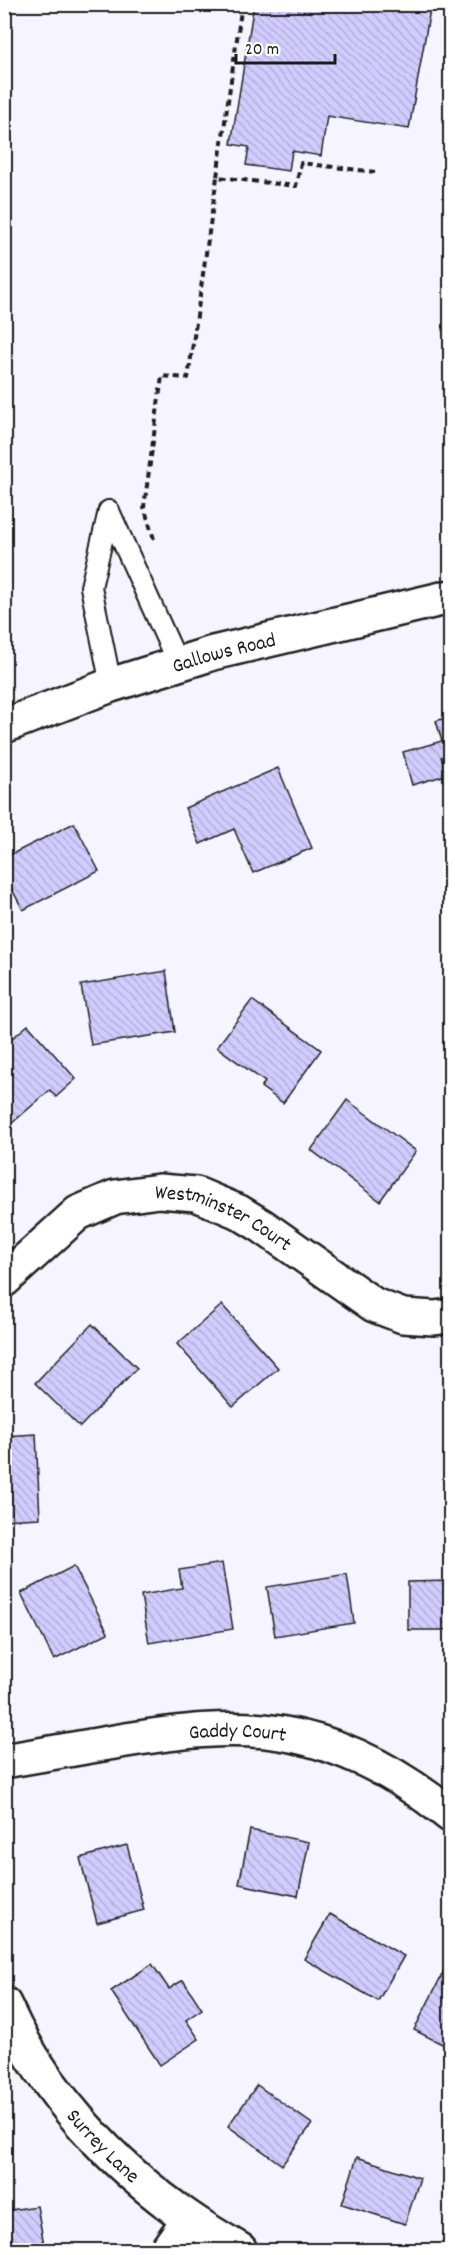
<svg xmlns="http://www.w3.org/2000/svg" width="455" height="2255" font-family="Dekko,sans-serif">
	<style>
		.building { fill: url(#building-back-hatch); stroke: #1c1c1c; stroke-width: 1.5 }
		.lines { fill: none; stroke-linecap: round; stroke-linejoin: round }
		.lane-casing { stroke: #1c1c1c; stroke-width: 24 }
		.street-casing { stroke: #1c1c1c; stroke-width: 38 }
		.primary-casing { stroke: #1c1c1c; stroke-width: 38 }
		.path { stroke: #1c1c1c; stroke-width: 4; stroke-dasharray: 6 4.5; stroke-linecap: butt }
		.lane { stroke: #fff; stroke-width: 20 }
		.street { stroke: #fff; stroke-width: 33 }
		.primary { stroke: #fff; stroke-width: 33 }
		.labels { text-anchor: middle; stroke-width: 4.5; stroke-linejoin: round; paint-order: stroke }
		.street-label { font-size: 21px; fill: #1c1c1c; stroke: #fff }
	</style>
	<defs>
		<pattern id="building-back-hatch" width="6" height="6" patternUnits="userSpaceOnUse" patternTransform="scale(1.5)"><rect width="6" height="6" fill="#d2cbfe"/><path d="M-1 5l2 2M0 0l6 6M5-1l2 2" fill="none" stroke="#b4aed9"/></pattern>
	</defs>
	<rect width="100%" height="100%" fill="#f6f5ff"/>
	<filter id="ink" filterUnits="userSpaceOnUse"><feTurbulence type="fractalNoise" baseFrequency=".0167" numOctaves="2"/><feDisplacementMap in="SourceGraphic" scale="12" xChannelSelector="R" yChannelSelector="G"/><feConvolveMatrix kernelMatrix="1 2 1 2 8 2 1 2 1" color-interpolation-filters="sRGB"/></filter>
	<g filter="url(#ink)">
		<g class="building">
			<polygon points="254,4 431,4 409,129 327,116 321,156 292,151 289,171 246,165 249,147 231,144"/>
			<polygon points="450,716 450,754 441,757 446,775 412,785 403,752 442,741 436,721"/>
			<polygon points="278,768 312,848 253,873 234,829 200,844 185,808"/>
			<polygon points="74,823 99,871 23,910 4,874 4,858"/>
			<polygon points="166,971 175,1032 91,1045 81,985"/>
			<polygon points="252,1000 321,1050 283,1103 261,1087 265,1082 217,1047"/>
			<polygon points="28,1025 76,1079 56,1097 50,1090 11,1124 4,1117 4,1045"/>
			<polygon points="347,1100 416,1151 380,1201 311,1150"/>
			<polygon points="222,1305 278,1368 233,1407 177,1344"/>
			<polygon points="92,1324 137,1368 80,1427 35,1383"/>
			<polygon points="36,1434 40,1518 4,1520 4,1436"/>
			<polygon points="222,1563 233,1629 149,1643 141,1595 182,1588 179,1570"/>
			<polygon points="74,1566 108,1633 54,1660 21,1593"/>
			<polygon points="347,1574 354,1623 275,1636 267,1587"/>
			<polygon points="450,1581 450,1630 408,1630 408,1582"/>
			<polygon points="250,1830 309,1842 298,1896 239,1884"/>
			<polygon points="127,1845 144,1910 97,1923 80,1858"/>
			<polygon points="330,1914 404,1956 378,2001 304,1959"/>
			<polygon points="448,1963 450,1965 450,2048 414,2030"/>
			<polygon points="152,1964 169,1989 183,1980 202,2009 186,2020 199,2039 160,2065 111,1991"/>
			<polygon points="257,2085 312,2124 282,2165 228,2126"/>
			<polygon points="357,2157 420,2178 405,2224 342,2204"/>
			<polygon points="37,2206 45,2250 4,2250 4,2211"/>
		</g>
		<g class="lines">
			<defs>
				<g id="lane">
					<polyline points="109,511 91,587 111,685"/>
					<polyline points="109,511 178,664"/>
				</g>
				<g id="street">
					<path id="s1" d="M4,1280l74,-67 37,-16 44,-6 37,3 43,18 23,14 112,79 29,11 31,2 15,-2"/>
					<path id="s2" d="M4,1761c41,-7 81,-14 122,-21 50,-8 103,-15 154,-7 63,10 121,42 170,82"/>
					<path id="s3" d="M4,2004c38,86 108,162 186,215 16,11 33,21 50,31"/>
					<polyline points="167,2250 189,2219"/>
				</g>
				<g id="primary">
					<path id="s4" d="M4,726l107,-41 102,-32 237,-56"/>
				</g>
			</defs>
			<use href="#lane" class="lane-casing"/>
			<use href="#street" class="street-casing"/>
			<use href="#primary" class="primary-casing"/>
			<g class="path">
				<polyline points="242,4 217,177 296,186 301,163 376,172"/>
				<polyline points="154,539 144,507 162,376 188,378 217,177"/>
			</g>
			<use href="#lane" class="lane"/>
			<use href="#street" class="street"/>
			<use href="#primary" class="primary"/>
		</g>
	</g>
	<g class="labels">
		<g class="street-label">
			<text dy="7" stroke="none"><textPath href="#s4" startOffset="232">Gallows Road</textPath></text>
			<text dy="7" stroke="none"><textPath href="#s1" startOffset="255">Westminster Court</textPath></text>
			<text dy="7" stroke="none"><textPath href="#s2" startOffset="236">Gaddy Court</textPath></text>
			<text dy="7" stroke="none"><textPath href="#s3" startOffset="174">Surrey Lane</textPath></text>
		</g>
	</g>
	<rect width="455" height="2255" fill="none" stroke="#fff" stroke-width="24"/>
	<rect x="12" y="12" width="431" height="2231" fill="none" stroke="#1c1c1c" stroke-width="2" filter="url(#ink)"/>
	<path d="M236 54v9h99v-9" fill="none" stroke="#1c1c1c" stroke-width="3"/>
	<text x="245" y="54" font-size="18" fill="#1c1c1c" stroke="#ffffff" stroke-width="4.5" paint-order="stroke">20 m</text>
</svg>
